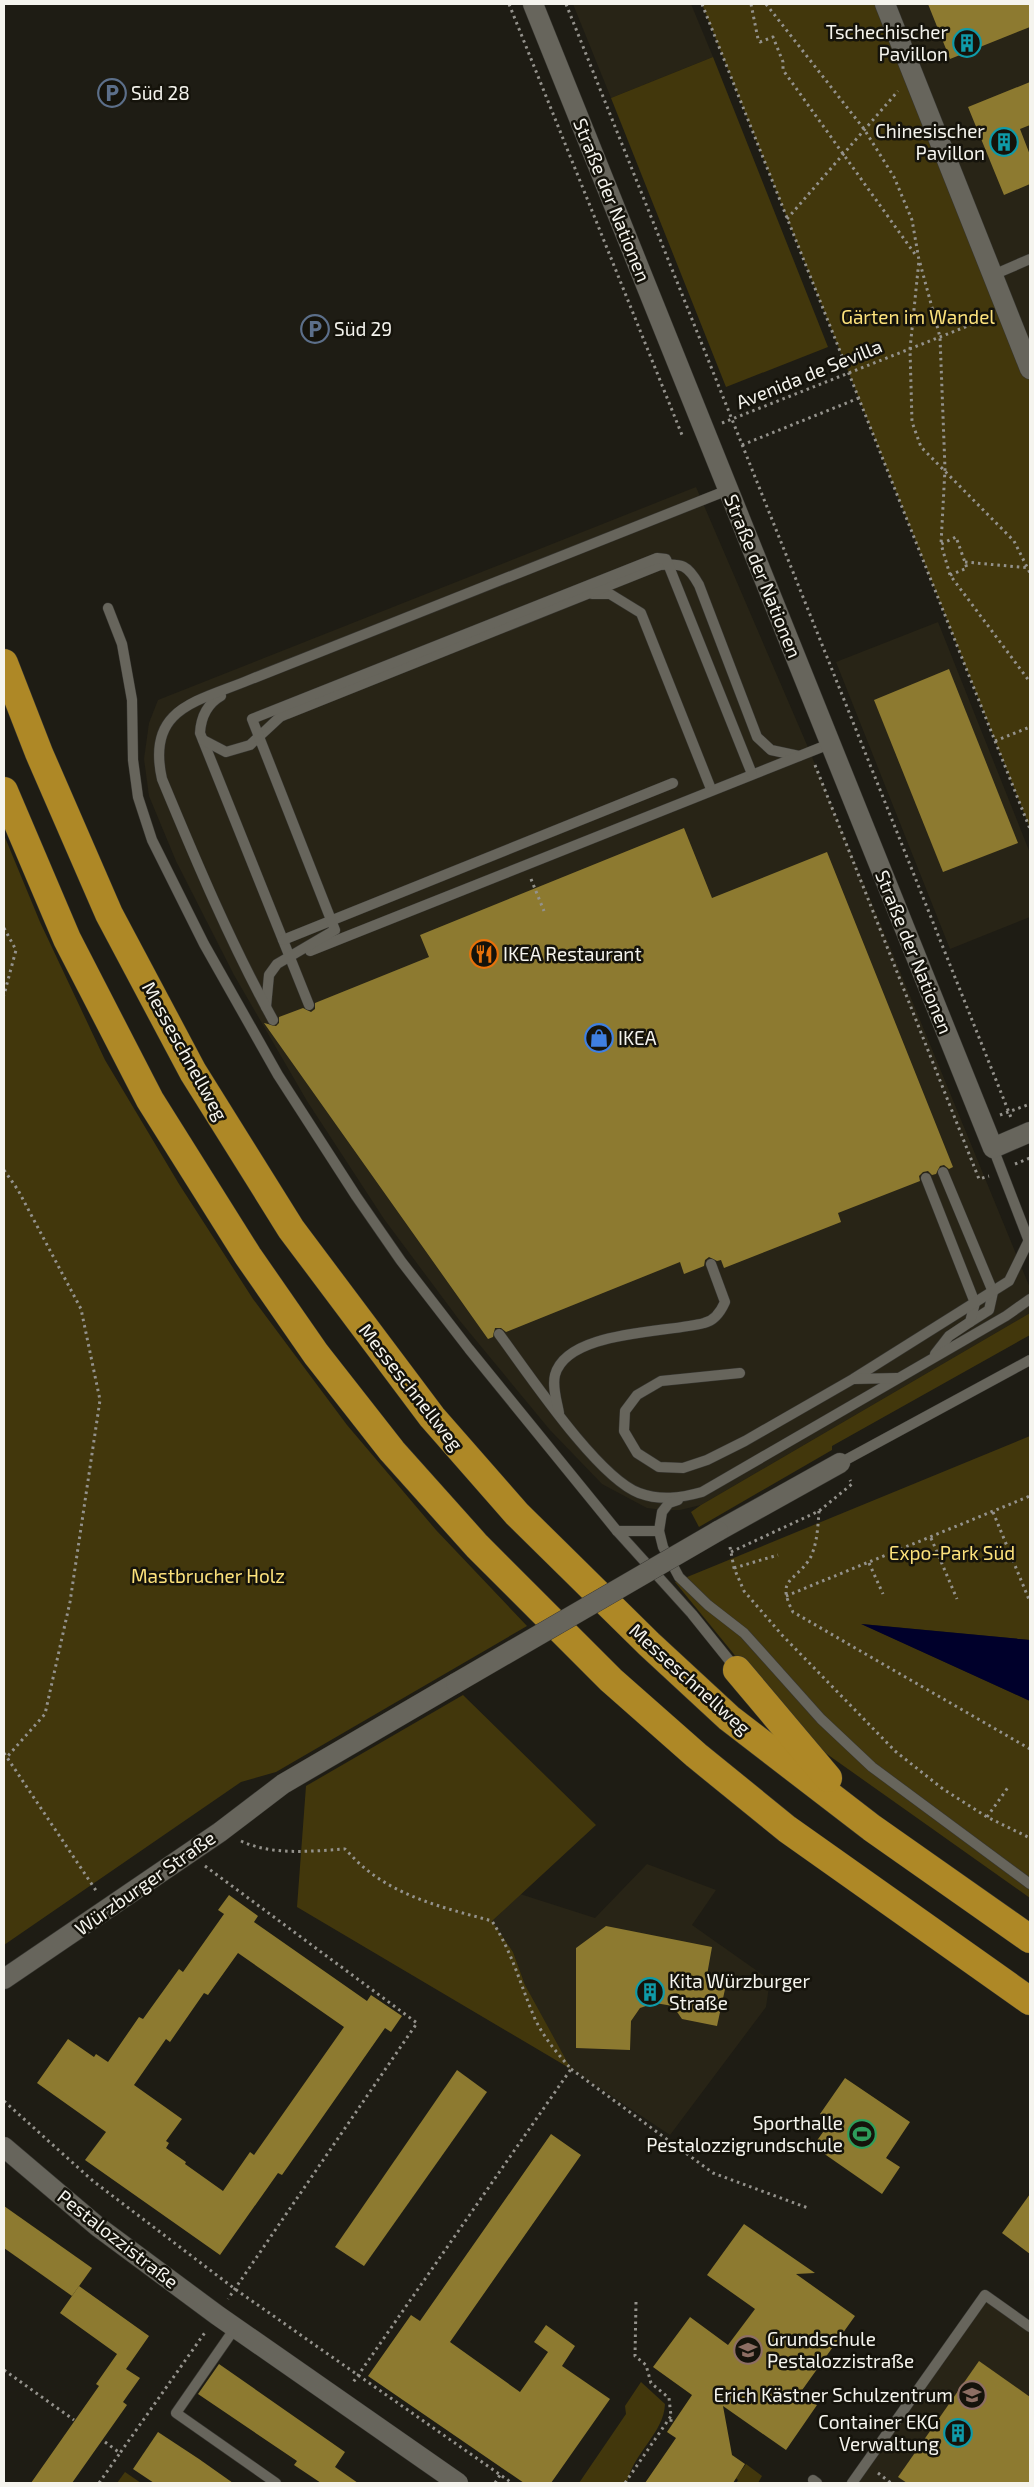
<svg xmlns="http://www.w3.org/2000/svg" width="1034" height="2487" font-family="'Exo 2',sans-serif">
	<style>
		.built { fill: #282416 }
		.green { fill: #42370c }
		.water { fill: #00002b }
		.building { fill: #8d7a30; fill-rule: evenodd }
		.lines { fill: none; stroke-linecap: round; stroke-linejoin: round }
		.lane-casing { stroke: #373631; stroke-width: 11 }
		.street-casing { stroke: #373631; stroke-width: 21 }
		.highway-casing { stroke: #373631; stroke-width: 29 }
		.path { stroke: #94928c; stroke-width: 3; stroke-dasharray: 2.5 4; stroke-linecap: butt }
		.lane { stroke: #67655c; stroke-width: 10 }
		.street { stroke: #67655c; stroke-width: 20 }
		.highway { stroke: #ae8826; stroke-width: 28 }
		.street-bridge-casing { stroke: #373631; stroke-width: 21; stroke-linecap: butt }
		.street-bridge { stroke: #67655c; stroke-width: 20 }
		.labels { text-anchor: middle; stroke-width: 5; stroke-linejoin: round; paint-order: stroke }
		.poi-label { font-size: 19px; fill: #f5f4ee; stroke: #15130b; text-anchor: start }
		.street-label { font-size: 19px; fill: #f5f4ee; stroke: #15130b }
		.park-label { font-size: 19px; fill: #fce17b; stroke: #15130b }
	</style>
	<rect width="100%" height="100%" fill="#1e1c14"/>
	<g class="built">
		<polygon points="573,4 691,4 713,57 611,98"/>
		<polygon points="885,4 1030,4 1030,372"/>
		<polygon points="696,487 810,752 1030,1288 1030,1313 701,1505 680,1510 663,1510 647,1508 602,1484 550,1430 460,1321 384,1219 307,1101 234,975 176,861 149,796 144,759 149,723 158,700"/>
		<polygon points="938,622 1030,853 1030,917 950,949 836,662"/>
		<polygon points="647,1864 716,1890 692,1925 770,1980 766,2007 670,2135 571,2069 547,2029 525,1985 513,1952 492,1921 520,1894 595,1918"/>
		<polygon points="985,2295 1030,2327 1030,2483 852,2483"/>
	</g>
	<g class="green">
		<polygon points="702,4 885,4 1030,369 1030,828"/>
		<polygon points="713,57 828,347 726,387 611,98"/>
		<polygon points="4,835 40,922 105,1060 179,1184 253,1299 347,1425 436,1530 527,1626 276,1772 241,1782 4,1945"/>
		<polygon points="1030,1313 1030,1335 832,1446 832,1450 699,1527 691,1512 701,1505"/>
		<polygon points="1030,1436 1030,1640 862,1624 1030,1701 1030,1898 800,1735 675,1582"/>
		<polygon points="463,1695 596,1825 492,1921 513,1952 525,1985 571,2069 297,1907 306,1786"/>
		<path d="M641,2382l24,22c-1,29 -32,49 -38,79h-48l47,-69 -1,-8z"/>
		<polygon points="746,2464 762,2476 758,2483 736,2483 738,2480 736,2478"/>
		<polygon points="125,2472 141,2483 117,2483"/>
	</g>
	<polygon class="water" points="861,1624 1030,1640 1030,1701"/>
	<g class="building">
		<polygon points="928,4 1030,4 1030,27 950,59"/>
		<polygon points="1030,82 1030,125 1020,129 1030,155 1030,184 1004,195 968,107"/>
		<polygon points="949,669 1018,843 943,872 874,700"/>
		<polygon points="684,828 712,898 827,852 953,1167 949,1169 944,1165 940,1166 936,1174 932,1175 928,1171 923,1172 919,1176 920,1181 838,1213 841,1222 724,1268 721,1260 717,1261 709,1257 705,1260 704,1266 684,1274 680,1262 506,1332 501,1328 495,1328 493,1337 488,1339 264,1023 276,1026 279,1023 279,1017 303,1008 311,1012 315,1009 315,1003 429,957 420,935"/>
		<path d="M229,1895l29,21 -4,6 113,79 4,-6 31,21 -11,16 -6,-4 -103,147 -4,-2 -58,82 -135,-95 21,-28 -69,-49 31,-44 26,18 2,-3 12,8 31,-45 4,2 36,-50 4,3 41,-58 -6,-4zM238,1953l106,74 -90,128 -4,-3 -27,39 -38,-27 1,-2 -20,-14 3,-5 -3,-2 16,-22 -48,-34 32,-46 4,3 34,-49 4,2z"/>
		<polygon points="606,1926 712,1947 707,1975 727,1980 717,2026 682,2019 673,2006 655,2003 640,2008 631,2021 630,2050 576,2048 576,1948"/>
		<polygon points="457,2070 487,2092 364,2266 335,2247"/>
		<polygon points="845,2078 910,2122 886,2158 900,2167 882,2194 813,2146 831,2121 820,2114"/>
		<polygon points="551,2134 581,2155 450,2342 520,2392 548,2352 534,2342 546,2325 575,2346 562,2366 610,2399 551,2483 524,2483 368,2376 411,2315 420,2321"/>
		<polygon points="1030,2194 1030,2254 1002,2233"/>
		<polygon points="4,2206 92,2268 72,2296 4,2248"/>
		<polygon points="744,2224 815,2273 796,2274 855,2316 800,2393 817,2405 786,2450 723,2406 732,2455 745,2464 733,2483 645,2483 676,2438 667,2432 692,2395 653,2367 690,2317 728,2345 755,2309 707,2275"/>
		<polygon points="79,2286 149,2336 126,2369 140,2378 123,2402 127,2405 72,2483 31,2483 99,2386 96,2384 117,2354 60,2313"/>
		<polygon points="979,2361 1030,2397 1030,2483 907,2483 898,2477"/>
		<polygon points="219,2364 345,2452 335,2467 358,2483 321,2483 294,2465 297,2461 198,2394"/>
		<polygon points="158,2432 199,2459 233,2483 154,2483 133,2469"/>
	</g>
	<g class="lines">
		<defs>
			<g id="lane">
				<polyline points="993,275 1030,259"/>
				<polyline points="592,594 610,594 641,613 711,789"/>
				<polyline points="108,608 122,644 132,700 133,760 138,797 152,840 204,944 278,1075 356,1196 401,1261 469,1349 617,1531 692,1614 737,1670"/>
				<path d="M221,696c-14,8 -20,20 -21,37l109,272"/>
				<path d="M203,740l23,12 24,-7 30,-28 7,-3 373,-149c22,-2 28,0 39,20l58,152 14,13 28,6"/>
				<polyline points="283,940 673,783"/>
				<polyline points="310,951 832,743"/>
				<polyline points="266,1007 269,975 277,964 335,930 252,719 657,558 666,559 752,774"/>
				<path d="M273,1020c-43,-78 -77,-159 -111,-241 -16,-71 34,-77 87,-99l479,-190"/>
				<polyline points="993,1148 1030,1244"/>
				<polyline points="943,1172 993,1292 989,1310 970,1322"/>
				<polyline points="926,1178 975,1303 970,1322 949,1336 935,1354"/>
				<path d="M499,1334c29,39 98,143 140,159 22,8 41,5 63,-1l304,-176 24,-17"/>
				<polyline points="740,1373 661,1381 637,1395 625,1411 624,1431 637,1453 659,1467 683,1468 707,1460 745,1441 853,1379 1009,1281 1029,1240"/>
				<polyline points="854,1379 897,1378"/>
				<path d="M559,1413c-2,-12 -7,-26 -4,-38 12,-45 113,-42 149,-52 10,-2 17,-12 21,-21l-14,-38"/>
				<polyline points="840,1463 1030,1360"/>
				<polyline points="678,1500 669,1503 662,1512 659,1531 663,1547 679,1577 708,1605 744,1633 821,1719 872,1767 1030,1884"/>
				<polyline points="617,1531 659,1531"/>
				<polyline points="235,2328 176,2413 276,2483"/>
				<polyline points="813,2480 817,2483"/>
				<polyline points="852,2483 985,2295 1030,2327"/>
			</g>
			<g id="street">
				<polyline points="533,4 993,1148 1030,1132"/>
				<polyline points="885,4 1030,369"/>
				<polyline points="718,1531 840,1463"/>
				<polyline points="4,1979 220,1832 283,1784 456,1683"/>
				<polyline points="4,2147 97,2226 217,2315 458,2483"/>
			</g>
			<g id="highway">
				<polyline points="4,663 39,753 109,914 193,1072 291,1229 432,1417 517,1514 649,1644 729,1718 872,1828 1030,1939"/>
				<polyline points="4,791 67,939 150,1100 248,1256 316,1354 392,1451 477,1546 611,1680 696,1755 787,1829 1030,2001"/>
				<polyline points="737,1670 828,1778"/>
			</g>
		</defs>
		<use href="#lane" class="lane-casing"/>
		<use href="#street" class="street-casing"/>
		<use href="#highway" class="highway-casing"/>
		<g class="path">
			<polyline points="509,4 682,435"/>
			<polyline points="566,4 1012,1120"/>
			<polyline points="702,4 1030,829"/>
			<polyline points="751,4 758,39 760,42 773,37 783,62 783,70 917,257"/>
			<polyline points="766,4 864,129 894,177 912,220 919,260 910,349 912,422 921,447 1014,541 1030,573"/>
			<polyline points="787,219 898,91"/>
			<polyline points="920,263 940,337 945,469 941,544"/>
			<polyline points="722,423 988,318"/>
			<polyline points="742,445 859,398"/>
			<polyline points="965,562 1030,568"/>
			<polyline points="950,575 967,568 956,537 941,544 950,575 1030,682"/>
			<polyline points="995,741 1030,727"/>
			<polyline points="815,765 979,1179 989,1176"/>
			<polyline points="531,879 544,911"/>
			<polyline points="4,928 16,950 4,995"/>
			<polyline points="1000,1115 1030,1104"/>
			<polyline points="1015,1164 1030,1158"/>
			<polyline points="4,1170 18,1190 81,1309 100,1400 70,1602 45,1714 7,1757"/>
			<path d="M819,1511c-1,15 -2,36 -10,49 -16,23 -33,19 -16,52l237,137"/>
			<polyline points="993,1512 1030,1602"/>
			<polyline points="931,1538 957,1599"/>
			<polyline points="730,1547 734,1568 744,1591 782,1635 895,1751 943,1789 987,1817 1030,1838"/>
			<polyline points="731,1552 819,1511 852,1484 850,1480"/>
			<polyline points="869,1563 883,1594"/>
			<polyline points="734,1568 778,1555"/>
			<polyline points="786,1596 1030,1496"/>
			<polyline points="4,1753 97,1892"/>
			<polyline points="987,1817 1009,1786"/>
			<path d="M241,1841c32,15 70,10 104,8 7,7 14,15 22,21 36,29 82,39 125,51 21,33 28,63 43,98 9,19 23,35 36,50l-219,315"/>
			<polyline points="205,1866 417,2023 228,2299"/>
			<polyline points="571,2069 713,2173 808,2208"/>
			<polyline points="4,2101 93,2181 235,2289 512,2483"/>
			<polyline points="636,2302 635,2356 646,2365 651,2383 669,2398 671,2416"/>
			<polyline points="4,2370 74,2420"/>
			<polyline points="105,2442 120,2453 206,2331"/>
			<polyline points="878,2473 891,2483"/>
			<polyline points="99,2483 120,2453"/>
			<polyline points="495,2483 500,2475"/>
			<polyline points="625,2483 671,2416 671,2425"/>
		</g>
		<use href="#lane" class="lane"/>
		<use href="#street" class="street"/>
		<use href="#highway" class="highway"/>
		<defs>
			<polyline id="street-bridge" points="456,1683 718,1531"/>
		</defs>
		<use href="#street-bridge" class="street-bridge-casing"/>
		<use href="#street-bridge" class="street-bridge"/>
	</g>
	<defs>
		<symbol id="building-ring" viewBox="-11 -11 22 22"><circle r="9.5" fill="#15130b" stroke="#0f9aa8" stroke-width="1.5"/><path d="M-4-6H4V6H1V3H-1V6H-4ZM-2.5-4.3h1.7v1.8h-1.7ZM.8-4.3h1.7v1.8H.8ZM-2.5-1h1.7V.8h-1.7ZM.8-1h1.7V.8H.8Z" fill="#0f9aa8"/></symbol>
		<symbol id="parking-ring" viewBox="-11 -11 22 22"><circle r="9.5" fill="#15130b" stroke="#5c6f8a" stroke-width="1.5"/><path d="M-3.5-5.5H1a3.5 3.5 0 0 1 0 7H-1V5.5H-3.5ZM-1-3.4V-.6H.8a1.4 1.4 0 0 0 0-2.8Z" fill="#5c6f8a"/></symbol>
		<symbol id="restaurant-ring" viewBox="-11 -11 22 22"><circle r="9.5" fill="#15130b" stroke="#e8710a" stroke-width="1.5"/><path d="M-5-6h1v4h1v-4h1v4h1v-4h1v5L-1.5 .5V6h-2V.5L-5-1ZM5-6V6H3V1.5H1.5Q1.5-4 5-6Z" fill="#e8710a"/></symbol>
		<symbol id="shop-ring" viewBox="-11 -11 22 22"><circle r="9.5" fill="#15130b" stroke="#3f7fe0" stroke-width="1.5"/><path d="M-5-2.5h2.3a2.7 3.5 0 0 1 5.4 0H5L5.5 6h-11ZM-1.5-2.5h3a1.5 2.3 0 0 0-3 0Z" fill="#3f7fe0"/></symbol>
		<symbol id="stadium-ring" viewBox="-11 -11 22 22"><circle r="9.5" fill="#15130b" stroke="#2e9e5b" stroke-width="1.5"/><path d="M0-5a6.5 5 0 1 0 0 10a6.5 5 0 1 0 0-10ZM-3.5-1.8h7v3.6h-7Z" fill="#2e9e5b"/></symbol>
		<symbol id="school-ring" viewBox="-11 -11 22 22"><circle r="9.5" fill="#15130b" stroke="#8d6e63" stroke-width="1.5"/><path d="M0-5L7-2L0 1L-7-2ZM-4 1L0 2.5L4 1V4Q0 6-4 4Z" fill="#8d6e63"/></symbol>
	</defs>
	<g fill-rule="evenodd">
		<use href="#building-ring" x="951" y="27" width="32" height="32"/>
		<use href="#parking-ring" x="96" y="77" width="32" height="32"/>
		<use href="#building-ring" x="988" y="126" width="32" height="32"/>
		<use href="#parking-ring" x="299" y="313" width="32" height="32"/>
		<use href="#restaurant-ring" x="468" y="938" width="32" height="32"/>
		<use href="#shop-ring" x="583" y="1022" width="32" height="32"/>
		<use href="#building-ring" x="634" y="1976" width="32" height="32"/>
		<use href="#stadium-ring" x="846" y="2118" width="32" height="32"/>
		<use href="#school-ring" x="732" y="2334" width="32" height="32"/>
		<use href="#school-ring" x="956" y="2379" width="32" height="32"/>
		<use href="#building-ring" x="942" y="2417" width="32" height="32"/>
	</g>
	<g class="labels">
		<g class="poi-label">
			<text x="948" y="39" text-anchor="end">Tschechischer<tspan x="948" dy="22">Pavillon</tspan></text>
			<text x="131" y="100">Süd 28</text>
			<text x="985" y="138" text-anchor="end">Chinesischer<tspan x="985" dy="22">Pavillon</tspan></text>
			<text x="334" y="336">Süd 29</text>
			<text x="503" y="961">IKEA Restaurant</text>
			<text x="618" y="1045">IKEA</text>
			<text x="669" y="1988">Kita Würzburger<tspan x="669" dy="22">Straße</tspan></text>
			<text x="843" y="2130" text-anchor="end">Sporthalle<tspan x="843" dy="22">Pestalozzigrundschule</tspan></text>
			<text x="767" y="2346">Grundschule<tspan x="767" dy="22">Pestalozzistraße</tspan></text>
			<text x="953" y="2402" text-anchor="end">Erich Kästner Schulzentrum</text>
			<text x="939" y="2429" text-anchor="end">Container EKG<tspan x="939" dy="22">Verwaltung</tspan></text>
		</g>
		<g class="street-label">
			<text transform="translate(612 200) rotate(68)" y="7">Straße der Nationen</text>
			<text transform="translate(809 374) rotate(-22)" y="7">Avenida de Sevilla</text>
			<text transform="translate(763 576) rotate(68)" y="7">Straße der Nationen</text>
			<text transform="translate(914 952) rotate(68)" y="7">Straße der Nationen</text>
			<text transform="translate(185 1051) rotate(61)" y="7">Messeschnellweg</text>
			<text transform="translate(411 1387) rotate(52)" y="7">Messeschnellweg</text>
			<text transform="translate(690 1679) rotate(42)" y="7">Messeschnellweg</text>
			<text transform="translate(145 1883) rotate(-35)" y="7">Würzburger Straße</text>
			<text transform="translate(118 2239) rotate(38)" y="7">Pestalozzistraße</text>
		</g>
		<g class="park-label">
			<text x="918" y="324">Gärten im Wandel</text>
			<text x="952" y="1560">Expo-Park Süd</text>
			<text x="208" y="1583">Mastbrucher Holz</text>
		</g>
	</g>
	<rect width="1034" height="2487" fill="none" stroke="#f5f4ee" stroke-width="10"/>
</svg>
